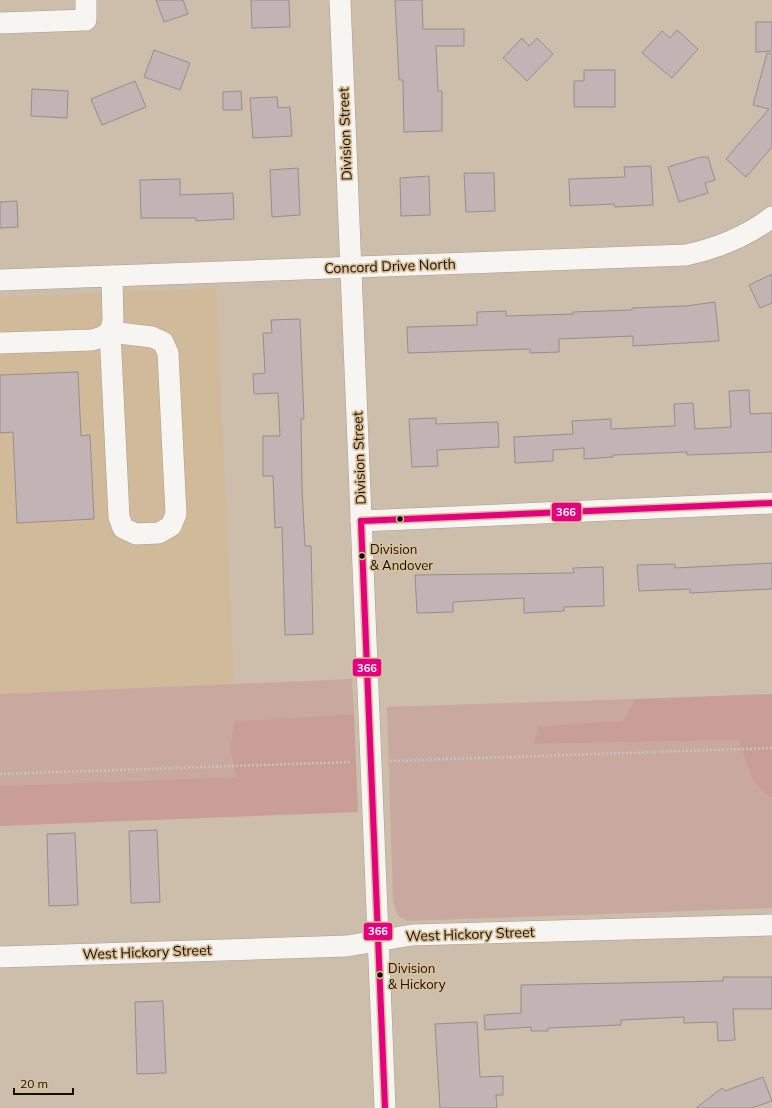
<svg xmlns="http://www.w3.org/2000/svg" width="772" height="1108" font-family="Mulish,sans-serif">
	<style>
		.built { fill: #d1ba9a }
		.green { fill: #c9a8a0 }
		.forest { fill: #c99e96 }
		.building { fill: #c2b4b4; stroke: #988d8b }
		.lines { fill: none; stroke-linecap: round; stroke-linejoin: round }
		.minor-casing { stroke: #a89e8e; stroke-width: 22 }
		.path { stroke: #c6c2bd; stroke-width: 2.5; stroke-dasharray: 2 2; stroke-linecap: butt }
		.minor { stroke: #f7f5f2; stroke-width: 21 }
		.bus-1-casing { stroke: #dac19c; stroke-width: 9 }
		.bus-1 { stroke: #e5007d; stroke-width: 6 }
		.bus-dot { fill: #180f03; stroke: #dac19c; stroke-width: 1.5 }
		.labels { text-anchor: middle; stroke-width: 3.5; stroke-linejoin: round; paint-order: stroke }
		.bus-label { font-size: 13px; fill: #180f03; stroke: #dac19c; text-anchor: start }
		.street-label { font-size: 14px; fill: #180f03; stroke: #dac19c }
		.line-badge { stroke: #dac19c; stroke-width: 1.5 }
		.badge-label { font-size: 11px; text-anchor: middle; font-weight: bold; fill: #fff }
	</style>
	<rect width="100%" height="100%" fill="#ccbeaa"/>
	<polygon class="built" points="216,288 234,684 0,694 0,297"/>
	<g class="green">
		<polygon points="352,679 354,714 234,721 230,749 236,777 0,786 0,694"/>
		<polygon points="635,699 623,721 538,726 534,744 738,740 752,779 769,797 772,797 772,908 407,921 398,916 393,901 387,707"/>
	</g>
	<g class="forest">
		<polygon points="772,694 772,797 769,797 752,779 738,740 534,744 538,726 623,721 635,699"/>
		<polygon points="354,714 358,812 0,826 0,786 236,777 230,749 234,721"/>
	</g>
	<g class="building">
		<polygon points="156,0 183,0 188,14 164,22"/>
		<polygon points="251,0 289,0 290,27 252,28"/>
		<polygon points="395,0 422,0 423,29 464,29 464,46 436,46 438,91 442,91 442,131 404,132 403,80 399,80"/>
		<polygon points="756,22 772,22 772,51 756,52"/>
		<polygon points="677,30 698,49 672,78 642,53 662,31 670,38"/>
		<polygon points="522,38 529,46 537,38 553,54 527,81 503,58"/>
		<polygon points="154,50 190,63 180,90 144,77"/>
		<polygon points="767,53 772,54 772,147 746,177 726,159 769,109 753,105"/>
		<polygon points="584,70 615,70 615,107 574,107 574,81 584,81"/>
		<polygon points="135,81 146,107 102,125 91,99"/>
		<polygon points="32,89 68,91 67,118 31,116"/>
		<polygon points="241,91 242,110 223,110 223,92"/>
		<polygon points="277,97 278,108 290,107 292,136 253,138 250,98"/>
		<polygon points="701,157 708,157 715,180 705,183 708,193 679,202 668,167"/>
		<polygon points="651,166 653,205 615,207 614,204 570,206 569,179 625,177 624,167"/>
		<polygon points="298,168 300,215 272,217 270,170"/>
		<polygon points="464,173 494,173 495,211 466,212"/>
		<polygon points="429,176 430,215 401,216 400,178"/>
		<polygon points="180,179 180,195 233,193 234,219 196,221 196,218 141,218 140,180"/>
		<polygon points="17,201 18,227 0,228 0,202"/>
		<polygon points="772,274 772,303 760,308 749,285"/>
		<polygon points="715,302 719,341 633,346 633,336 559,339 559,352 530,353 530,349 408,353 407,327 477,325 477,312 506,311 506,316 573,314 573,312 632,310 632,308 686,306"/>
		<polygon points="300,319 304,419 301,419 302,488 305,546 311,546 313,634 285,635 282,527 275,528 273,476 263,476 263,436 280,436 278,393 254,394 253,374 265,373 263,333 272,333 271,320"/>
		<polygon points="78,372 81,436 90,435 94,519 17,523 13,432 0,433 0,375"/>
		<polygon points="749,390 750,414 772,413 772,452 687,455 687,452 613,455 613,457 584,459 584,448 553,450 553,461 515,463 514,437 573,434 572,421 611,419 611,429 675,426 674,404 693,403 695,429 731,427 729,391"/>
		<polygon points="436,418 436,424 498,422 499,447 437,450 438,466 412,467 409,419"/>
		<polygon points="772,563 772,589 690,593 690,589 639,591 637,565 675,564 675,568"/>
		<polygon points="603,567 604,606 564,607 564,611 524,613 524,598 453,602 453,612 417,613 415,575 574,573 573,568"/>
		<polygon points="157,830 160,902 131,903 129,831"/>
		<polygon points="75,833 78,905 49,906 47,834"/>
		<polygon points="723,977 772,977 772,1009 733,1009 735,1040 718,1041 717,1022 684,1023 684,1017 621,1020 621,1025 548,1028 548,1031 531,1031 531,1027 485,1030 484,1015 521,1013 521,985 723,981"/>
		<polygon points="163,1001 166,1073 137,1074 135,1002"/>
		<polygon points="477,1022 480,1077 503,1076 503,1095 496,1095 497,1108 440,1108 435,1024"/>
		<polygon points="763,1077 772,1101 752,1108 696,1108 722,1088 725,1091"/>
	</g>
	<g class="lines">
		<defs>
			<g id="minor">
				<polyline points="340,0 385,1108"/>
				<polyline points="0,23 86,20 86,0"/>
				<path d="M0,280l686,-25c32,-7 60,-18 86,-38"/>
				<polyline points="0,343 92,340 102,337 110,332 152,337 163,342 168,353 176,514 171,526 159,533 136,534 123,528 119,517 110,332 113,321 112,276"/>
				<polyline points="361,521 772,503"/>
				<polyline points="0,957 347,946 412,935 772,925"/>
			</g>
		</defs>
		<use href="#minor" class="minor-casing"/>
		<g class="path">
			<polyline points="390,761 772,748"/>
			<polyline points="0,774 351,762"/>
		</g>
		<use href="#minor" class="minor"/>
		<defs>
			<g id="bus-1">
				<polyline points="361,521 385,1108"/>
				<polyline points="361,521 772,503"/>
			</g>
		</defs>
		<use href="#bus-1" class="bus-1-casing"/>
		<use href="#bus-1" class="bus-1"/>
	</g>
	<g class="bus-dot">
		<circle cx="400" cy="519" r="3.5"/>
		<circle cx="362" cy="556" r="3.5"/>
		<circle cx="380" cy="975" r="3.5"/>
	</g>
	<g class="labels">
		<g class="bus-label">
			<text x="370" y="554">Division<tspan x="370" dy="16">&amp; Andover</tspan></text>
			<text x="388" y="973">Division<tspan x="388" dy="16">&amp; Hickory</tspan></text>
		</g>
		<g class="street-label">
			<text transform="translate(345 134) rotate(-92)" y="5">Division Street</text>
			<text transform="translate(390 266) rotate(-2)" y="5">Concord Drive North</text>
			<text transform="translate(359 458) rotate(-92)" y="5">Division Street</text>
			<text transform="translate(470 934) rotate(-2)" y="5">West Hickory Street</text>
			<text transform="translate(147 952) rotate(-2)" y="5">West Hickory Street</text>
		</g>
	</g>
	<g class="line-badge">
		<rect x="551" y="502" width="31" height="20" rx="4" fill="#e5007d"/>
		<rect x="352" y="658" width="30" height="19" rx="4" fill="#e5007d"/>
		<rect x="363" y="922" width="30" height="19" rx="4" fill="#e5007d"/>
	</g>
	<g class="badge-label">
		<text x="566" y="516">366</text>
		<text x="367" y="672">366</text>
		<text x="378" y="935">366</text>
	</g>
	<path d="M14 1088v6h59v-6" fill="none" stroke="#180f03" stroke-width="2"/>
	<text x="20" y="1088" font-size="12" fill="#180f03" stroke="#dac19c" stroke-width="3" paint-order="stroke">20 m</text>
</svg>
